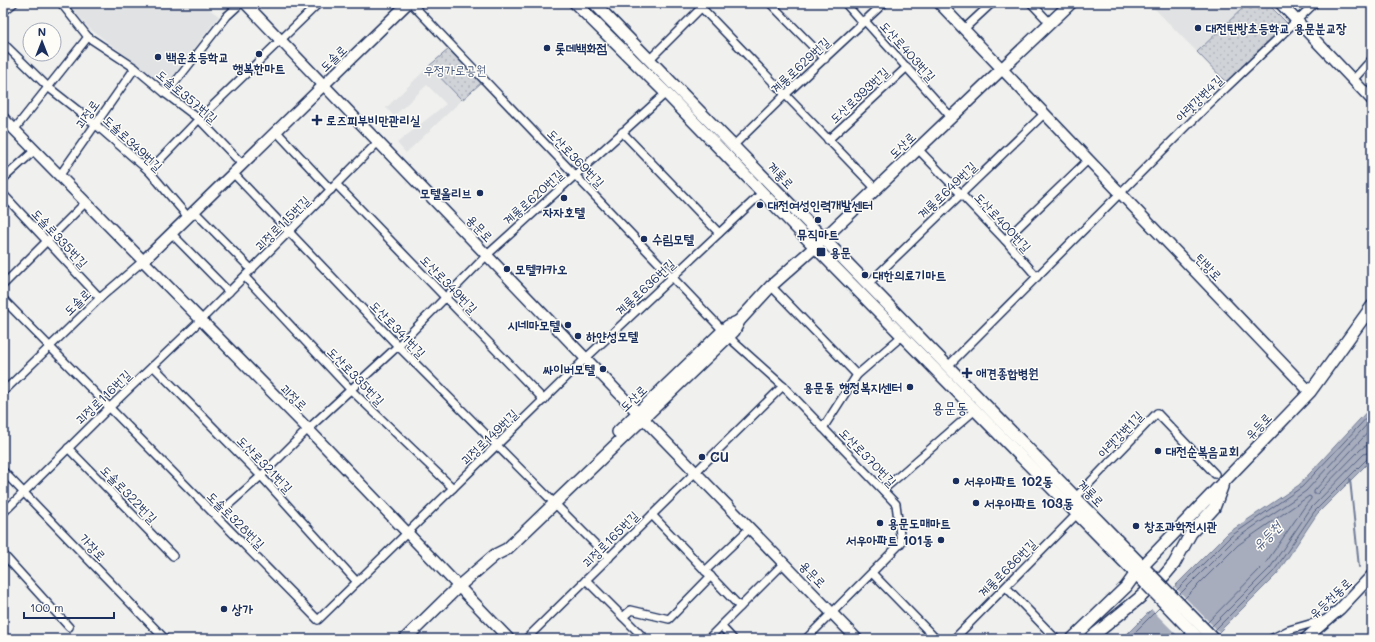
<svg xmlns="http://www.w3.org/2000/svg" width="1375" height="642" font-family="Mali,'Poor Story',sans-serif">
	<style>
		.built { fill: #e0e2e3 }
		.park { fill: url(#park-dots); stroke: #76819b }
		.water { fill: #a7adbd; stroke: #6f7b97 }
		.pier { fill: #f0f0ee }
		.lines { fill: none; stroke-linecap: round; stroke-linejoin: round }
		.shore { stroke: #536184; stroke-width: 1 }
		.stream { stroke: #6f7b97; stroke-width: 2 }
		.street-casing { stroke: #1b2f5e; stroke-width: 10 }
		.secondary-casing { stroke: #1b2f5e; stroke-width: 13 }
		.primary-casing { stroke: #1b2f5e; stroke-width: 14 }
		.street { stroke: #fdfcf7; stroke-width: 7 }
		.secondary { stroke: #fdfcf7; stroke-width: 10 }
		.primary { stroke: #fdfcf7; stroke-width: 11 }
		.primary-bridge-casing { stroke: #1b2f5e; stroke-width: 14; stroke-linecap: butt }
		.primary-bridge { stroke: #fdfcf7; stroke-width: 11 }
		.poi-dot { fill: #1b2f5e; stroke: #fdfcf7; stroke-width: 1.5 }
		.labels { text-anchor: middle; stroke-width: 3; stroke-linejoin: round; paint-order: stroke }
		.poi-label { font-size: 13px; font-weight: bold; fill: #1b2f5e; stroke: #fdfcf7; text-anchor: start }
		.street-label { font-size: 13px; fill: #1b2f5e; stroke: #fdfcf7 }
		.park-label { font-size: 13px; fill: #48587c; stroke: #fdfcf7 }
		.water-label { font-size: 14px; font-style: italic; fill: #4c5b7f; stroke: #fdfcf7 }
		.quarter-label { font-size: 15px; fill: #1b2f5e; stroke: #fdfcf7 }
	</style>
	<defs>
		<pattern id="park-dots" width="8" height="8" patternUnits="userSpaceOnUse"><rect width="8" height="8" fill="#d0d3d8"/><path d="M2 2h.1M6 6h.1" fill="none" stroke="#b2b5bc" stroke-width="1.8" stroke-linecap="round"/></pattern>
	</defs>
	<rect width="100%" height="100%" fill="#f0f0ee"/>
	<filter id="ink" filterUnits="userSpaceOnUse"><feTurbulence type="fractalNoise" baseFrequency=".025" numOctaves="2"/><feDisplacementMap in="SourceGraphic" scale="8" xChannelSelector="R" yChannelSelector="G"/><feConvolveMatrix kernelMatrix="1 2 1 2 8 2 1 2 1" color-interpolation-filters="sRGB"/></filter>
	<g filter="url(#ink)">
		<g class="built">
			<polygon points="70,3 201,3 219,16 166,85 90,29 68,4"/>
			<polygon points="1149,3 1248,3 1197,52"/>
			<polygon points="429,66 462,100 406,153 397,143 446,104 427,85 394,116 386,108"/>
		</g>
		<g class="park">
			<polygon points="1248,3 1267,3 1288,24 1227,83 1197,52"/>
			<polygon points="449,49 457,50 482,82 462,100 429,66"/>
		</g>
		<polygon class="water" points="1372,406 1372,459 1317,514 1277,574 1212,639 1122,639 1228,533 1299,485"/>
		<polygon class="pier" points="1173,585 1220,633 1214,639 1181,639 1150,608"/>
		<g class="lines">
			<g class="shore">
				<polyline points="1372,428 1314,491 1314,494 1317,494 1360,450 1365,446 1372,445"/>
				<polyline points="1176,591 1231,536 1302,487 1372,412"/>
				<polyline points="1179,595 1234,540 1306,491 1372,419"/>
				<polyline points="1184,599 1238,545 1309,496 1311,497 1311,499 1305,506 1265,564 1207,623"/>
				<polyline points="1211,627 1270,568 1311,508 1364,454 1372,451"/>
				<polyline points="1215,630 1274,571 1314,512 1368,458 1372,456"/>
				<polyline points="1128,639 1160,607"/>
			</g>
			<polyline class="stream" points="1350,479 1359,567"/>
			<defs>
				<g id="street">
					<polyline points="61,3 88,37 135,68 166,94 199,119 242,164"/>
					<polyline points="411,3 735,343 783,386 896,504 901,543 806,639"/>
					<polyline points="697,3 876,189"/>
					<polyline points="770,3 825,59"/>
					<polyline points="845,3 860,20 865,21 951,117"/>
					<polyline points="1031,3 1050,23"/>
					<polyline points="3,12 14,3"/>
					<polyline points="964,29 992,3"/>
					<polyline points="3,43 48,87 95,124 149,171 188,217"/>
					<polyline points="649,60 706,3"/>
					<polyline points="1353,80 1372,59"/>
					<polyline points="166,94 227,16 241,3"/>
					<polyline points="14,130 88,37"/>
					<polyline points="276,131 331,190"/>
					<polyline points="622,132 719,233"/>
					<polyline points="828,140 907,67"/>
					<polyline points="733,146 785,95 884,3"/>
					<polyline points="918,149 1005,240 1037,277"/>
					<polyline points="149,171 199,119 319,3"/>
					<polyline points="233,173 398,346 609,558"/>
					<polyline points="60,175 135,68"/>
					<polyline points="3,179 35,150"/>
					<polyline points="337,185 544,400"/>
					<polyline points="3,194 100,298"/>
					<polyline points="194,211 252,270"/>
					<polyline points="171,233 229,292"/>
					<polyline points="1005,240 1088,160"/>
					<polyline points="245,277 351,390 453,488"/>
					<polyline points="868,284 1044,114"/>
					<polyline points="3,285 85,203"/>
					<polyline points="771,286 857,375"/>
					<polyline points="3,299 318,620 586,358 763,192"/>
					<polyline points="153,366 261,476 357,582"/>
					<polyline points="948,366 1205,108 1315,3"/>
					<polyline points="3,392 100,298 143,261"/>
					<polyline points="823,428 857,375 902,336"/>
					<polyline points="68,448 173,556"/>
					<polyline points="3,471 165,639"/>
					<polyline points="883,490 975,410"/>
					<polyline points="1076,497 1157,413 1215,474"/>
					<polyline points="3,513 109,408 201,320 379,141"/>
					<polyline points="652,515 740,607"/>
					<polyline points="216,516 261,476 308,429 398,346 487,255 666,93"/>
					<polyline points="3,554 69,627"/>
					<polyline points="705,571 750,528"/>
					<polyline points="872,573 936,639"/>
					<polyline points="586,580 645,639"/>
					<polyline points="1006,587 1056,639"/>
					<polyline points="623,617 631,610 669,619 711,576"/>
					<polyline points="721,626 733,639"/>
					<polyline points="526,639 783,386"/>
					<polyline points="708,639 784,563"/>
					<polyline points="954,639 1077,514"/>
					<polyline points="1271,639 1289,630 1327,619"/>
				</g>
				<g id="secondary">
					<polyline points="245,3 638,413 857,639"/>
					<polyline points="939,3 1310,392"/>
					<polyline points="1280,3 1372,100"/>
					<polyline points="3,118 308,429 509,639"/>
					<polyline points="143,261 408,3"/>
					<polyline points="1305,639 1340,609 1372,575"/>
				</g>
				<g id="primary">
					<polyline points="575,3 666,93 815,247 1147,585"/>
					<polyline points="594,3 1153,577"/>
					<polyline points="618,432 728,326 739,321"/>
					<polyline points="405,639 459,586 495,555 507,549 729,336 734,331 739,321 771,286 815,247 1071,3"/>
					<polyline points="1072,639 1126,587 1136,573 1310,392 1372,306"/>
					<polyline points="1089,639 1137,600 1164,576 1174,564 1191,533 1214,508 1222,487"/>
				</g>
			</defs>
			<use href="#street" class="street-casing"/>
			<use href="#secondary" class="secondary-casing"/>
			<use href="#primary" class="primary-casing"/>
			<use href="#street" class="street"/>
			<use href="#secondary" class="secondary"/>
			<use href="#primary" class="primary"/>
			<defs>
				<g id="primary-bridge">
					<polyline points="1153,577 1214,639"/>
					<polyline points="1147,585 1199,639"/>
				</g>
			</defs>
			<use href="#primary-bridge" class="primary-bridge-casing"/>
			<use href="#primary-bridge" class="primary-bridge"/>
		</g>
	</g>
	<g class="poi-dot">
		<circle cx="1198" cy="28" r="4"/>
		<circle cx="547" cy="48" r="4"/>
		<circle cx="259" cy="54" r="4"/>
		<circle cx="158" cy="57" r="4"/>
		<path d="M315 114h4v4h4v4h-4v4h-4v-4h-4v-4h4z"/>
		<circle cx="480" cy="193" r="4"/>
		<circle cx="564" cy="198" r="4"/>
		<circle cx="760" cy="205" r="4"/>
		<circle cx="818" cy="220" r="4"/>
		<circle cx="644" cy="239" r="4"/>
		<rect x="816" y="247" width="10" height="10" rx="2"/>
		<circle cx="507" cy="269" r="4"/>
		<circle cx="865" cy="275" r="4"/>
		<circle cx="568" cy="325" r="4"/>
		<circle cx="578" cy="336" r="4"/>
		<circle cx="603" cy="369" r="4"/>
		<path d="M965 367h4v4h4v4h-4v4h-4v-4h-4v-4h4z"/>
		<circle cx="910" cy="387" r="4"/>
		<circle cx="1158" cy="451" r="4"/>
		<circle cx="702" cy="457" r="4"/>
		<circle cx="956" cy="481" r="4"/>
		<circle cx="976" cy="503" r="4"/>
		<circle cx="880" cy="523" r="4"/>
		<circle cx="1136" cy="526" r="4"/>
		<circle cx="941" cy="540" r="4"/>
		<circle cx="224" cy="609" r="4"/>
	</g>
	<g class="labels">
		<g class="poi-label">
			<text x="1206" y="33">대전탄방초등학교 용문분교장</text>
			<text x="555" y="53">롯데백화점</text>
			<text x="166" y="62">백운초등학교</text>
			<text x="259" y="73" text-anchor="middle">행복한마트</text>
			<text x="326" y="125">로즈피부비만관리실</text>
			<text x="472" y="198" text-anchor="end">모텔올리브</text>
			<text x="768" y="210">대전여성인력개발센터</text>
			<text x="564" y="217" text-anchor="middle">자자호텔</text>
			<text x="818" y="239" text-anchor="middle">뮤직마트</text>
			<text x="652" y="244">수림모텔</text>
			<text x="830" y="257">용문</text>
			<text x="515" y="274">모텔카카오</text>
			<text x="873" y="280">대한의료기마트</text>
			<text x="560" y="330" text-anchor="end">시네마모텔</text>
			<text x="586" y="341">하얀성모텔</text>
			<text x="595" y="374" text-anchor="end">싸이버모텔</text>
			<text x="976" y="378">애견종합병원</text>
			<text x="902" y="392" text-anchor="end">용문동 행정복지센터</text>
			<text x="1166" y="456">대전순복음교회</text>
			<text x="710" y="462">CU</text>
			<text x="964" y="486">서우아파트 102동</text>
			<text x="984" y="508">서우아파트 103동</text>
			<text x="888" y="528">용문도매마트</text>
			<text x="1144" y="531">창조과학전시관</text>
			<text x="933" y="545" text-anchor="end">서우아파트 101동</text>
			<text x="232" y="614">상가</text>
		</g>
		<g class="street-label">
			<text transform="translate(908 51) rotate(48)" y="5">도산로403번길</text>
			<text transform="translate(333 58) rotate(-44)" y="5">도솔로</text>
			<text transform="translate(800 65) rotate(-43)" y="5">계룡로629번길</text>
			<text transform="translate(859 95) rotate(-43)" y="5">도산로393번길</text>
			<text transform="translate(187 96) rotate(40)" y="5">도솔로357번길</text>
			<text transform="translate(1199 98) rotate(-44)" y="5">아랫강변4길</text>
			<text transform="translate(87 114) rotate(-55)" y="5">괴정로</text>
			<text transform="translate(133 143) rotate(43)" y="5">도솔로349번길</text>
			<text transform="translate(902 145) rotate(-44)" y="5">도산로</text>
			<text transform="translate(576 158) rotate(46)" y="5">도산로369번길</text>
			<text transform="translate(781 175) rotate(46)" y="5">계룡로</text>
			<text transform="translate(947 190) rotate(-44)" y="5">계룡로649번길</text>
			<text transform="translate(533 197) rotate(-42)" y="5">계룡로620번길</text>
			<text transform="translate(1003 222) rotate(47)" y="5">도산로400번길</text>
			<text transform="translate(282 223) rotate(-45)" y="5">괴정로115번길</text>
			<text transform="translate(480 228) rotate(46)" y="5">용문로</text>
			<text transform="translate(60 238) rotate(47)" y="5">도솔로335번길</text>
			<text transform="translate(1209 267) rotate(46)" y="5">탄방로</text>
			<text transform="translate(449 284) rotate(46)" y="5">도산로349번길</text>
			<text transform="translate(645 287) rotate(-43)" y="5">계룡로636번길</text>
			<text transform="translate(77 302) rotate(-44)" y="5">도솔로</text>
			<text transform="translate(398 329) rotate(46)" y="5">도산로341번길</text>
			<text transform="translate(356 376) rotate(46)" y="5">도산로335번길</text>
			<text transform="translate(103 397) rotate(-44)" y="5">괴정로116번길</text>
			<text transform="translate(294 397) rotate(45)" y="5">괴정로</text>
			<text transform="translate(633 398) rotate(-44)" y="5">도산로</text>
			<text transform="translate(1258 426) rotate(-46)" y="5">유등로</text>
			<text transform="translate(1120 434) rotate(-46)" y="5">아랫강변1길</text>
			<text transform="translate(489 437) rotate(-44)" y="5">괴정로149번길</text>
			<text transform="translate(868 457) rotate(46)" y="5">도산로370번길</text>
			<text transform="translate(265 464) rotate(46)" y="5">도산로321번길</text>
			<text transform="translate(1091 493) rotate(46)" y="5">계룡로</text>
			<text transform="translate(129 494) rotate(46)" y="5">도솔로322번길</text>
			<text transform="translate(236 520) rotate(45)" y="5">도솔로328번길</text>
			<text transform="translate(610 539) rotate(-45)" y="5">괴정로165번길</text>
			<text transform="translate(93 547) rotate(46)" y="5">가장로</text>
			<text transform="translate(1007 568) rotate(-45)" y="5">계룡로686번길</text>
			<text transform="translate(813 574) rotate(46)" y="5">용문로</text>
			<text transform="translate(1330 598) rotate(-43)" y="5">유등천동로</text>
		</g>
		<g class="park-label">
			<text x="455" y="75">우정가로공원</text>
		</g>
		<g class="water-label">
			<text transform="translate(1267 536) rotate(-45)" y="5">유등천</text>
		</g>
		<g class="quarter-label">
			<text x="950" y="413">용문동</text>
		</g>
	</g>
	<rect width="1375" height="642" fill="none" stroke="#fdfcf7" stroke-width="16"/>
	<rect x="8" y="8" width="1359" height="626" fill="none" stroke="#1b2f5e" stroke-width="1.5" filter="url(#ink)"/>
	<g transform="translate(42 42)"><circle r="19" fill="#fdfcf7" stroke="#a3aaba"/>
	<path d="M0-3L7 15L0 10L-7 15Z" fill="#1b2f5e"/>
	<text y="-6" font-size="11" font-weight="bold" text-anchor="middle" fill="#1b2f5e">N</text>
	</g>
	<path d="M24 612v6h90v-6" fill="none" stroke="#1b2f5e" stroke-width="2"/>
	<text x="30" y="612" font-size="12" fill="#1b2f5e" stroke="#fdfcf7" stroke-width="3" paint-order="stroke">100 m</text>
</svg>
